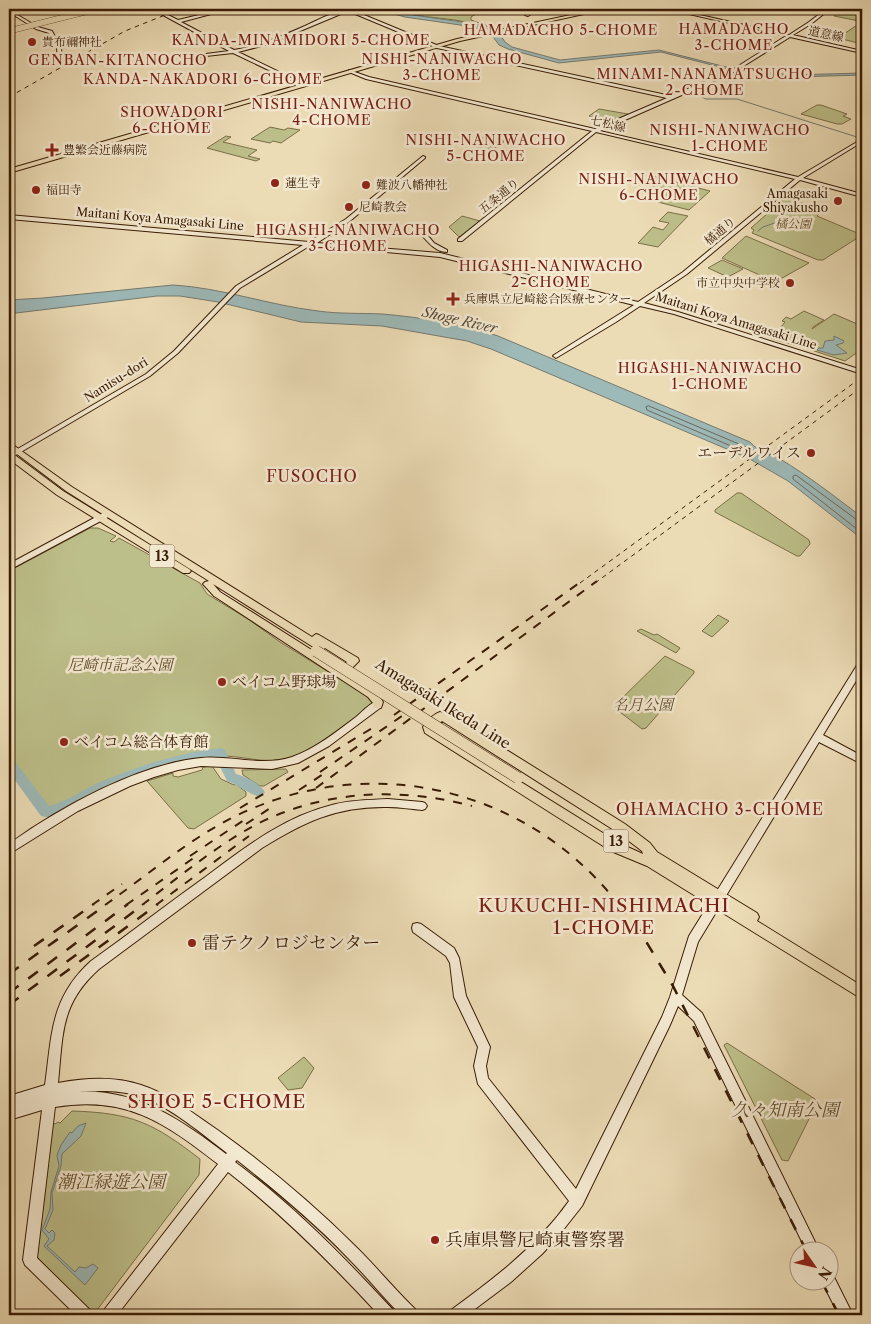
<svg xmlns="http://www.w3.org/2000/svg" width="871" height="1324" font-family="'Libre Caslon Text','Noto Serif JP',serif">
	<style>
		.green { fill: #bdbf8a; stroke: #7b6e47 }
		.water { fill: #9db9b8; stroke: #757a70 }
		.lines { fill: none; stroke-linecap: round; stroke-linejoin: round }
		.shore { stroke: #6b6a5e; stroke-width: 1 }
		.stream { stroke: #757a70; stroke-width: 1 }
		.river { fill: #9db9b8; fill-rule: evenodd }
		.secondary-casing { stroke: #391c04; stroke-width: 2 }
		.primary-casing { stroke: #391c04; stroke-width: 2 }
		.highway-casing { stroke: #391c04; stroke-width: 2 }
		.secondary { fill: #f3e8d0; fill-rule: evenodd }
		.primary { fill: #ecdcb6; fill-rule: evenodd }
		.highway { fill: #ecdcb6; fill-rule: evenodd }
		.rail-far2 { stroke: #391c04; stroke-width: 1; stroke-dasharray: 4.5 4.5; stroke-linecap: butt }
		.rail-far1 { stroke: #391c04; stroke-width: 2; stroke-dasharray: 9 9; stroke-linecap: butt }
		.rail { stroke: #391c04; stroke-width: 2.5; stroke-dasharray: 12 12; stroke-linecap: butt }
		.primary-bridge-casing { stroke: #391c04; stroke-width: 12; stroke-linecap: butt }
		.highway-bridge-casing { stroke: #391c04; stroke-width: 6; stroke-linecap: butt }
		.primary-bridge { stroke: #ecdcb6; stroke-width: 11 }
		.highway-bridge { stroke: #ecdcb6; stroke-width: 5.5 }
		.poi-dot { fill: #8f2418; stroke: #f3e8d0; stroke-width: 2 }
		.labels { text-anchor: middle; stroke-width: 5; stroke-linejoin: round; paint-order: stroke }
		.far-street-label { font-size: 12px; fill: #391c04; stroke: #f3e8d0 }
		.far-poi-label { font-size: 12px; fill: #391c04; stroke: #f3e8d0; text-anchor: start }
		.far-park-label { font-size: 12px; font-style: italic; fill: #614d2c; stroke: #f3e8d0 }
		.far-neighbourhood-label { font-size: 14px; letter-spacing: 1px; fill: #7a1f14; stroke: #f3e8d0 }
		.far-water-label { font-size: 14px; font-style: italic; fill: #574b3a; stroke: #f3e8d0 }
		.shield { fill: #f3e8d0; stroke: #715941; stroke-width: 1 }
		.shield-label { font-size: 14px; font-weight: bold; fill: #391c04 }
		.poi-label { font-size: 15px; fill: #391c04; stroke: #f3e8d0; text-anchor: start }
		.park-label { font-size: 15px; font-style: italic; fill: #614d2c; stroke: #f3e8d0 }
		.street-label { font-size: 15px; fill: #391c04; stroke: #f3e8d0 }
		.neighbourhood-label { font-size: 16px; letter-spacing: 1px; fill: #7a1f14; stroke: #f3e8d0 }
		.near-poi-label { font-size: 18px; fill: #391c04; stroke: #f3e8d0; text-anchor: start }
		.near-park-label { font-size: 18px; font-style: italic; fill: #614d2c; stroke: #f3e8d0 }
		.near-neighbourhood-label { font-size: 19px; letter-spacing: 1px; fill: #7a1f14; stroke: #f3e8d0 }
	</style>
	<rect width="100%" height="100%" fill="#ecdcb6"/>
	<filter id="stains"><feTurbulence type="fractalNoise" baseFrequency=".004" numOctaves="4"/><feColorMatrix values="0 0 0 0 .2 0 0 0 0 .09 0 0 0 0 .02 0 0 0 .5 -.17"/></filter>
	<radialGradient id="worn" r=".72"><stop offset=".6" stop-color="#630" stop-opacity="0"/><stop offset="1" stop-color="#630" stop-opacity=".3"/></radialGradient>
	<g class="green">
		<polygon points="389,9 473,9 481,11 471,17 471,20 491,27 455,20 413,15"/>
		<polygon points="836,9 862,9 862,19 859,21 834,16 838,12 834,11"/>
		<polygon points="860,23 862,23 862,44 838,38"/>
		<polygon points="817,105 821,105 847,114 843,116 851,119 842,124 837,124 801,114"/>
		<path d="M599,109l29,5v1c-14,6 -24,5 -39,1z"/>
		<polygon points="270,127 284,130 288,128 300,130 281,143 273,141 270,143 251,139"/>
		<polygon points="226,136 231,137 223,142 257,150 248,156 260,159 256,161 207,148"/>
		<polygon points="485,136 504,141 505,141 492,150 472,146"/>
		<polygon points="652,176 710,191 689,210 658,202 656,199 664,189 643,184"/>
		<polygon points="785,198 824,209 817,216 862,235 823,260 818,260 752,233 754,230 751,228"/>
		<polygon points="668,212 688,216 658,247 638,243 653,227 663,230 669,223 659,221"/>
		<polygon points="462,216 480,221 459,237 449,227"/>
		<polygon points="746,236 809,263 775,282 722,258"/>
		<polygon points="722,260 743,269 728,277 708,268"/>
		<polygon points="804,311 824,320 813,327 812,329 834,314 862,326 862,349 845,361 796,345 799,343 794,345 771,338 770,337 772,333 776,333 785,322 782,321 786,317 791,319"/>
		<polygon points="737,493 741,493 809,540 810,544 800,556 797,556 715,512 715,510"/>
		<path d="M90,528h8l18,8 -6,5 4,1 5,-4 81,45 7,11 41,25 32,23 91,56 1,7c-22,16 -57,45 -83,53 -24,7 -47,-3 -71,-2 -16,0 -30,6 -45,10 -43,12 -84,26 -123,48l-3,-1 -38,-48v-194z"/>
		<polygon points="718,615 729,621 712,637 702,631"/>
		<polygon points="641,629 654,635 657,634 680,648 676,653 637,631"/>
		<polygon points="665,656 694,671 694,673 646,728 642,729 616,709 615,705"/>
		<polygon points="212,766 221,779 234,785 236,784 246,792 246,796 194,829 188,828 147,781 173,773 173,776 178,777 202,770 203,767"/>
		<polygon points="286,769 288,772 264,786 260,786 243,775 242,770"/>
		<polygon points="727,1043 815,1099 817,1103 788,1161 782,1160 724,1045"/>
		<polygon points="304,1057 314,1068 302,1088 288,1090 278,1078"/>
		<path d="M72,1111c60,2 80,11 128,48l-1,16 -102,135 -6,1 -54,-54 14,-135 4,2 3,-2 2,1z"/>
	</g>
	<g class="water">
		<polygon points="376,9 389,9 413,15 476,24 499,33 505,42 512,47 560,60 659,50 726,67 791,75 862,73 862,75 793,77 724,68 661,52 559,63 508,49 499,45 491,34 474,27 405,17"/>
		<path d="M173,285c50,3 95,20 145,26 21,3 43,2 64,3 37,3 81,10 116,22l252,106c8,10 20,11 30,17 29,17 55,38 82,58v22l-74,-58 -40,-23 -257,-109 -24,-8 -85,-15 -81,-4 -83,-20 -38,-6h-23l-141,17 -7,3v-16l34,-2z"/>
		<polygon points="834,336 844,341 843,343 836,345 847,353 834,355 817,350 819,348 823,348 825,341 834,340"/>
		<polygon points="86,1123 81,1136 62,1154 61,1166 52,1193 53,1210 45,1229 49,1233 52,1230 55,1233 54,1240 47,1246 75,1272 79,1267 86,1268 93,1264 98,1268 85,1285 44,1246 49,1239 42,1230 50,1209 51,1192 59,1166 57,1155 61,1145 70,1132 72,1133 78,1126"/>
	</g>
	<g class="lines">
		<g class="shore">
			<polygon points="649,406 746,447 748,451 745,452 647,410 646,407"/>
			<polyline points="862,521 857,520 796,475 793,476 793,479 862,533"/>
		</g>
		<g class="stream">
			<polyline points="711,91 700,96 706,99 737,99 860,138"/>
			<polyline points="758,231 763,227 786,219"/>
		</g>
		<path class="river" d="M221,748l4,2 11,24c10,3 24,9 29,18l-2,4c-8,3 -26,-12 -36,-15l-11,-23c-44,5 -89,20 -128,41 -13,7 -32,22 -47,17l-32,-44v-14l4,1 36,47c17,-4 33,-16 49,-23 40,-17 80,-30 123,-35z"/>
		<defs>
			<g id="secondary">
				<path d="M152,9h4l22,11 46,-11h6l-49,13 53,28c25,-4 48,-14 71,-24 15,-7 33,-17 49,-17l-2,1 87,36 232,50 61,-26 54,-34 -119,-27h6l116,26 20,-13 17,-13h4l-19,15 -18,11 69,16v2l-72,-16 -56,35 -134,59 198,46 64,-38v3l-59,36 59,16v3l-62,-17 -113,94 -43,29 34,9 184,58v4l-188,-60 -34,-8 -24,16 -60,36 -3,-2 1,-1 80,-50 -194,-48 -129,-12 -71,43 -62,65 -28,23 -141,83v-5l137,-80 28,-23 62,-65 67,-41 -294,-26v-4l300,27 37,-23 77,-63 2,1v1l-75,63 -33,22 123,10 198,49 45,-30 112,-93 -199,-47 -134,109h-4v-2l134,-108 -226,-52 -17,-7v-2l20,7 226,52 72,-31 -230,-50 -89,-37 -79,33 -31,8 66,32 -2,2 -69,-33 -36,4 1,-2 31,-4z"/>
				<polygon points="536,9 540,9 528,16 525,15"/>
				<polygon points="9,10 38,27 52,31 61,48 62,59 68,60 68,62 58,60 57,48 49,33 36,29 9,12"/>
				<path d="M419,230h4l11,13 13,7v2c-12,0 -20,-11 -28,-20z"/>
				<polygon points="107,511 111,514 110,516 9,570 9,564"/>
				<path d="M862,661v10l-39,64 39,21v8l-43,-22 -121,200 -16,53 20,18 118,239h-13l-113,-231 -16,-15 -8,19 -88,181 -26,33 -14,15 -31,28 -44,33h-18l2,-5c44,-32 86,-64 118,-109l-91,-117 -4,-18 4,-19 -24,-50 -4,-34 -4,-7 -33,-24 -1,-4 1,-4 4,-1 4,1 33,24 5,10 7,38 24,51 -4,19 2,12 88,111 86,-172 8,-20 19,-61 170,-274z"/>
				<path d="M377,701l3,1 2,3 -2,3 -51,38 -31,17 -26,6 -71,-3 -23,4 -24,7 -24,9 -52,25 -69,43v-10c50,-36 129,-80 192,-86 30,-3 61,9 91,-1 23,-8 44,-25 64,-40 6,-5 13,-13 21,-16z"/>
				<path d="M388,799l34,3 3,1 2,3 -2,3 -3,1c-11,-1 -23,-3 -34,-3 -51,-1 -84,15 -126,41l-163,121c-39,35 -36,65 -41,114 27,-5 56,-7 83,2 28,9 53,29 78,46 47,34 93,72 134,113 22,21 41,45 63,66l2,5h-17c-18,-18 -34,-38 -52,-56 -34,-36 -73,-68 -112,-99l-2,2c58,43 109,95 158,148l2,5h-16c-47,-51 -96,-100 -151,-143l-111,143h-15l2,-5 114,-146c-54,-42 -92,-69 -163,-57l-18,151 53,52 2,5h-16l-51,-50 -2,-5 19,-150 -33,10v-24l36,-11c7,-50 5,-87 46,-124 38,-27 75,-56 113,-83 39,-29 79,-61 128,-73 18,-5 37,-5 56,-6zM100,1091c14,0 28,1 42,6 30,11 60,37 85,56l-1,1c-47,-36 -92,-67 -154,-62z"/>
				<polygon points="828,1273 833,1275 853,1315 839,1315 822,1282 828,1282"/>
			</g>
			<g id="primary">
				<path d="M9,442l63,45 240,150 4,-3 3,1 39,23 1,3 -12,12 29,18 7,11 -2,6h-8v-5l-5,-6 -154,-101 -11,-12 2,-2 4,-1 -143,-90 -57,-43zM213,584l105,66 3,1 4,-3 22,14 -7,6 -120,-76z"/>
				<polygon points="9,453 12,453 63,491 189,569 191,571 189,573 183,573 57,495 9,459"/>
				<path d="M440,712l9,2 176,110 25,19 7,9 100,61 2,4 -2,4 105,65v13l-215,-133 -36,-15 -186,-118 -2,-6c3,-6 11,-13 17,-15zM442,721l175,111 25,19 1,3 -24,-11 -185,-115z"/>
			</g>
			<polygon id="highway" points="599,9 607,9 460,41 9,173 9,169 457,39"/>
		</defs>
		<use href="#secondary" class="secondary-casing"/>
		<use href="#primary" class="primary-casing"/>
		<use href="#highway" class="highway-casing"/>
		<use href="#secondary" class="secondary"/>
		<use href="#primary" class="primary"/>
		<use href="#highway" class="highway"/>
		<g class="rail-far2">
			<polyline points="9,97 125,31 180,9"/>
			<polyline points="580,583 862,377"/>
			<polyline points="595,583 862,387"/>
		</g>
		<g class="rail-far1">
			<polyline points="394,715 582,581"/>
			<polyline points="320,772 405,714"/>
			<polyline points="316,788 597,581"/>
			<polyline points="299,790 328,771"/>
			<polyline points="240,808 374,727"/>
			<polyline points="246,824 275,805"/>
			<polyline points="190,856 244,820"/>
			<polyline points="92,905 122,884"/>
			<path d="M105,905c47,-33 93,-74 146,-96 131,-56 281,-17 368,96"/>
			<polyline points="126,905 198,855"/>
			<path d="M142,905c37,-28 74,-59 115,-81 68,-34 143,-37 215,-18"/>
			<polyline points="156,905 249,836"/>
		</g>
		<g class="rail">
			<polyline points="618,904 639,930 673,986 807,1252"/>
			<polyline points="34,946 94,904"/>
			<polyline points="9,974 107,904"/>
			<polyline points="60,976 158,904"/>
			<polyline points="9,993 128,904"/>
			<polyline points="9,1005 144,904"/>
			<polyline points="822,1282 839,1315"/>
		</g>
		<defs>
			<polyline id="primary-bridge" points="316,651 518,778"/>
			<polyline id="highway-bridge" points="9,31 97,9"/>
		</defs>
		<use href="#primary-bridge" class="primary-bridge-casing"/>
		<use href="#highway-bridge" class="highway-bridge-casing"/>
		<use href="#primary-bridge" class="primary-bridge"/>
		<use href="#highway-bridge" class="highway-bridge"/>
	</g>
	<g class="poi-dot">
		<circle cx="32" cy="42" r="5"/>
		<path d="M49.5 142.5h5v5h5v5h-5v5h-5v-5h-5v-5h5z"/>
		<circle cx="275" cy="183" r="5"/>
		<circle cx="366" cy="185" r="5"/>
		<circle cx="36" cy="190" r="5"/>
		<circle cx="838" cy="201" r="5"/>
		<circle cx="349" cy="207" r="5"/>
		<circle cx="790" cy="283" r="5"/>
		<path d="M450.5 291.5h5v5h5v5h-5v5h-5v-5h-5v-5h5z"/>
		<circle cx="811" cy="453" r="5"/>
		<circle cx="222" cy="682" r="5"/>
		<circle cx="64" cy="742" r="5"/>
		<circle cx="192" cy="943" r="5"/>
		<circle cx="435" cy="1240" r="5"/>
	</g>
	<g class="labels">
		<g class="far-street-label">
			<text transform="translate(826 34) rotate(12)" y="4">道意線</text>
			<text transform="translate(608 124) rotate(13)" y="4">七松線</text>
			<text transform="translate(499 196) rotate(-39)" y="4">五条通り</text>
			<text transform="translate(160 219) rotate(5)" y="4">Maitani Koya Amagasaki Line</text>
			<text transform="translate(720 231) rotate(-40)" y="4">橘通り</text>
			<text transform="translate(736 321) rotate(17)" y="4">Maitani Koya Amagasaki Line</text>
			<text transform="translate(116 380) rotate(-32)" y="4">Namisu-dori</text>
		</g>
		<g class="far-poi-label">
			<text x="42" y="46">貴布禰神社</text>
			<text x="63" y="154">豊繁会近藤病院</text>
			<text x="285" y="187">蓮生寺</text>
			<text x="376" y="189">難波八幡神社</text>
			<text x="46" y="194">福田寺</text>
			<text x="828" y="198" text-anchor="end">Amagasaki<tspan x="828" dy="14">Shiyakusho</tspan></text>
			<text x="359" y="211">尼崎教会</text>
			<text x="780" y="287" text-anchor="end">市立中央中学校</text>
			<text x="464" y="303">兵庫県立尼崎総合医療センター</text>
		</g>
		<g class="far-park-label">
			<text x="793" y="228">橘公園</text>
		</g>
		<g class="far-neighbourhood-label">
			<text x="734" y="34">HAMADACHO<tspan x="734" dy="16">3-CHOME</tspan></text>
			<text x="561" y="35">HAMADACHO 5-CHOME</text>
			<text x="301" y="45">KANDA-MINAMIDORI 5-CHOME</text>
			<text x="442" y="64">NISHI-NANIWACHO<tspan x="442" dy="16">3-CHOME</tspan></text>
			<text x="118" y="65">GENBAN-KITANOCHO</text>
			<text x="705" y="79">MINAMI-NANAMATSUCHO<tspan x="705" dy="16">2-CHOME</tspan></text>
			<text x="203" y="84">KANDA-NAKADORI 6-CHOME</text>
			<text x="332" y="109">NISHI-NANIWACHO<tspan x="332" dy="16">4-CHOME</tspan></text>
			<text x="172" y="117">SHOWADORI<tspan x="172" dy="16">6-CHOME</tspan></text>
			<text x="730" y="135">NISHI-NANIWACHO<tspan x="730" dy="16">1-CHOME</tspan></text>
			<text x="486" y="145">NISHI-NANIWACHO<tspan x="486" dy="16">5-CHOME</tspan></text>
			<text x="659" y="184">NISHI-NANIWACHO<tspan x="659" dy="16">6-CHOME</tspan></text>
			<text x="348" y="235">HIGASHI-NANIWACHO<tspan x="348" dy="16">3-CHOME</tspan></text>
			<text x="551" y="271">HIGASHI-NANIWACHO<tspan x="551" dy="16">2-CHOME</tspan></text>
			<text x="710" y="373">HIGASHI-NANIWACHO<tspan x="710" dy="16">1-CHOME</tspan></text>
		</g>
		<g class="far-water-label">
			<text transform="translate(460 320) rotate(13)" y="5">Shoge River</text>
		</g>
		<g class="shield">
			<rect x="149.5" y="544.5" width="25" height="23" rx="4"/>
			<rect x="603.5" y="829.5" width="25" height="23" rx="4"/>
		</g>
		<g class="shield-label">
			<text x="162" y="561">13</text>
			<text x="616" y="846">13</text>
		</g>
		<g class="poi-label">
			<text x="801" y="458" text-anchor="end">エーデルワイス</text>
			<text x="232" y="687">ベイコム野球場</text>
			<text x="74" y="747">ベイコム総合体育館</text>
		</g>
		<g class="park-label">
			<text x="120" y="670">尼崎市記念公園</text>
			<text x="643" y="710">名月公園</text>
		</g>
		<g class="street-label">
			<text transform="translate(443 704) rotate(32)" y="5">Amagasaki Ikeda Line</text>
		</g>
		<g class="neighbourhood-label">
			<text x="312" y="482">FUSOCHO</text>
			<text x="720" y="815">OHAMACHO 3-CHOME</text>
		</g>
		<g class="near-poi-label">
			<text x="202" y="949">雷テクノロジセンター</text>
			<text x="445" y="1246">兵庫県警尼崎東警察署</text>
		</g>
		<g class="near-park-label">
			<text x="785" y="1116">久々知南公園</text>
			<text x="111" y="1188">潮江緑遊公園</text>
		</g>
		<g class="near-neighbourhood-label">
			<text x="604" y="912">KUKUCHI-NISHIMACHI<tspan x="604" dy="22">1-CHOME</tspan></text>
			<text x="217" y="1108">SHIOE 5-CHOME</text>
		</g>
	</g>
	<rect width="871" height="1324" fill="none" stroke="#ecdcb6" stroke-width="30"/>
	<rect x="10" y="10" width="851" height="1304" fill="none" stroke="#391c04" stroke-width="2.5"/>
	<rect x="15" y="15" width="841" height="1294" fill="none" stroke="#391c04"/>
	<g transform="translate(814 1266) rotate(124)"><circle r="24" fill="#f3e8d0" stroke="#a9967e"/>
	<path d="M0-4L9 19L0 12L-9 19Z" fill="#8f2418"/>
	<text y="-8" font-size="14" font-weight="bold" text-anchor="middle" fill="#391c04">N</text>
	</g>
	<rect width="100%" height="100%" filter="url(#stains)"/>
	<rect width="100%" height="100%" fill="url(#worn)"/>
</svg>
